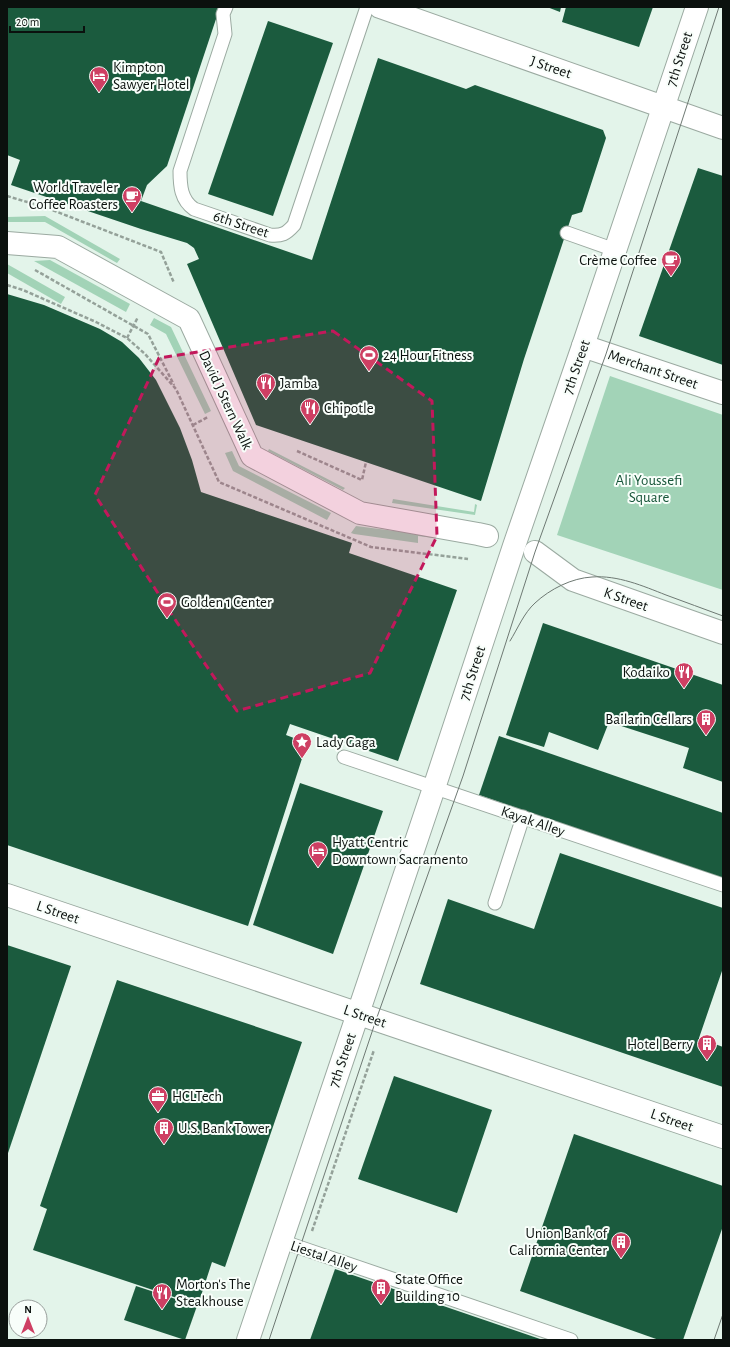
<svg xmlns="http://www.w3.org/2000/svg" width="730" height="1347" font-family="'Alegreya Sans',sans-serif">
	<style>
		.green { fill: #a2d3b7 }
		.building { fill: #1b5b3e }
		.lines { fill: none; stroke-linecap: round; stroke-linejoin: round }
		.lane-casing { stroke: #9baaa1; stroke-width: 15 }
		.street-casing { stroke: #9baaa1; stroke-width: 24 }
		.secondary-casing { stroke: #9baaa1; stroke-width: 24 }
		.primary-casing { stroke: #9baaa1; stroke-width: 24 }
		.path { stroke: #94a199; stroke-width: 2.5; stroke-dasharray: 4 2; stroke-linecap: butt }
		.lane { stroke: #fff; stroke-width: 13 }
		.street { stroke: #fff; stroke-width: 22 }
		.secondary { stroke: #fff; stroke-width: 22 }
		.primary { stroke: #fff; stroke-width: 22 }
		.tram { stroke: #6e7973; stroke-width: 1 }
		.marked { fill: #c2185b; fill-opacity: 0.2; stroke: #c2185b; stroke-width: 3; stroke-dasharray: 8 5; stroke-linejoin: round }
		.labels { text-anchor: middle; stroke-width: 4; stroke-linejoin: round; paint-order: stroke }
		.street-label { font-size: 15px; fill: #0b110e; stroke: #f8fefa }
		.poi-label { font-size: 15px; fill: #0b110e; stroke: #f8fefa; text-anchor: start }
		.park-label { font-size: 15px; fill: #18563a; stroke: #f8fefa }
	</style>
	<rect width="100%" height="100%" fill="#e3f4ea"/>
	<g class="green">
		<polygon points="45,216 120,259 117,263 45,222 7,222 7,217"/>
		<polygon points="50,260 130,304 126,312 34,261"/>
		<polygon points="7,264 65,297 61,304 7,273"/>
		<polygon points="154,318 171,327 211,411 205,414 166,334 150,325"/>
		<polygon points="610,376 723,415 723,590 557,535"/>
		<polygon points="269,449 345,488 343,490 268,451"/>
		<polygon points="232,451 239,466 331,513 327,520 233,471 225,453"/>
		<polygon points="393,499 474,512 475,504 477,505 475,515 392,503"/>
		<polygon points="356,526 450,538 450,540 418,536 418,543 354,534 351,533"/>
	</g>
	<g class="building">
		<polygon points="7,7 220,7 167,166 147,185 141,201 312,260 378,58 466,89 475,85 603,130 606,138 582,212 572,215 524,359 481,501 256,425 187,264 199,259 194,248 187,243 141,229 11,185 20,160 7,155"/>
		<polygon points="547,7 561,7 560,12"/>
		<polygon points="566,7 653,7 639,47 562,22"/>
		<polygon points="268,21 333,43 273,216 208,194"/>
		<polygon points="698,168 723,176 723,365 639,336"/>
		<polygon points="7,294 44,305 100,329 122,342 139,358 156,380 180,428 192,460 201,492 352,543 349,553 457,590 398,761 290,724 286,735 307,743 248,926 7,845"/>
		<polygon points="543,623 723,685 723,782 683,768 689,748 609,722 598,750 549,732 544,747 506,735"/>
		<polygon points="499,736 723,813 723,879 479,795"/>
		<polygon points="300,783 383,811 333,954 253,925"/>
		<polygon points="560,853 723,908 723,968 699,1038 723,1047 723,1087 420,984 448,899 534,929"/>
		<polygon points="7,945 71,966 7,1156"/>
		<polygon points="117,980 302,1042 225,1267 212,1262 198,1305 33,1250 47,1209 40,1206"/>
		<polygon points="394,1076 492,1110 457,1213 358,1179"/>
		<polygon points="574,1134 723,1186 723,1226 683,1340 659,1340 520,1291"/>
		<polygon points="335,1269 543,1340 310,1340"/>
		<polygon points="136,1286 197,1306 185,1340 124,1320"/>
	</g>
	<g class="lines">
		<defs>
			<g id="lane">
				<path d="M226,7l-3,7 2,20 -45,137c0,15 1,29 14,38l76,26c12,1 16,-1 24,-10l73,-218"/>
				<polyline points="567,233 615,250"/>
				<polyline points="344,757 723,885"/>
				<polyline points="495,903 523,817"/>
				<polyline points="281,1241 571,1340"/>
			</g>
			<g id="street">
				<polyline points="7,243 58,247 189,319 252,456 360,513 478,534 487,536"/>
				<polyline points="583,346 723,393"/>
				<polyline points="535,552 573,580 723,633"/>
				<polyline points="248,1340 434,788 514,546 583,346 697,7"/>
			</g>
			<polyline id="secondary" points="7,895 723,1137"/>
			<polyline id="primary" points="380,7 723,128"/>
		</defs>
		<use href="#lane" class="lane-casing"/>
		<use href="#street" class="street-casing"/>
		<use href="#secondary" class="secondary-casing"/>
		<use href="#primary" class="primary-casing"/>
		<g class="path">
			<polyline points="7,196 47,208 161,252 174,283"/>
			<polyline points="35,270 148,334 174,385"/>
			<polyline points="7,285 23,290 96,322 127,338 145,354 176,389 219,482 371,547 468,559"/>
			<polyline points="127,338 138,317"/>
			<polyline points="193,425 208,417"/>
			<polyline points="297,451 362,480 366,462"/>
			<polyline points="312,1231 374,1050"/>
		</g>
		<use href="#lane" class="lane"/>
		<use href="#street" class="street"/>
		<use href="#secondary" class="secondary"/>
		<use href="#primary" class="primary"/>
		<g class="tram">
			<path d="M510,641c8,-13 14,-28 25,-38 15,-14 37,-25 57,-26 26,-2 51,9 74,18 19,7 38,14 57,21"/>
			<polyline points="269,1340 376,1020 463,776 535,552 606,354 719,7"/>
			<polyline points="714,1340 723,1314"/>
		</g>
	</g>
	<path class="marked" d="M333,331l99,70 5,135 -67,137 -133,38 -65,-96 -77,-120 64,-137z"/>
	<defs>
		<symbol id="hotel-pin" viewBox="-11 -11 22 30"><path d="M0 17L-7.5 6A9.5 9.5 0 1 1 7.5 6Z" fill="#ce3f63" stroke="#f8fefa"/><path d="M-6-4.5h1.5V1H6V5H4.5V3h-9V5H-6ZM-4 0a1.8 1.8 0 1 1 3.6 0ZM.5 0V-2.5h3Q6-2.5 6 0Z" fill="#fff"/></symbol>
		<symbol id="cafe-pin" viewBox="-11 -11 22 30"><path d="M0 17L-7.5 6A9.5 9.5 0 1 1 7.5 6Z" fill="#ce3f63" stroke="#f8fefa"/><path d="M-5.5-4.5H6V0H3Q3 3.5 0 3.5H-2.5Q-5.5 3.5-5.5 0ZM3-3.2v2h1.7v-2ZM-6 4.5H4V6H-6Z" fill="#fff"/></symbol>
		<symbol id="stadium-pin" viewBox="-11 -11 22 30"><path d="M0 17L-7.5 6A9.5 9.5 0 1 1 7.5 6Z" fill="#ce3f63" stroke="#f8fefa"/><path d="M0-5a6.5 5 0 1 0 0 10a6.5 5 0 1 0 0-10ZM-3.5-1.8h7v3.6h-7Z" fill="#fff"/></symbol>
		<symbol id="restaurant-pin" viewBox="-11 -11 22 30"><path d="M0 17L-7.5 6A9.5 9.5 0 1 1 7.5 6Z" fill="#ce3f63" stroke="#f8fefa"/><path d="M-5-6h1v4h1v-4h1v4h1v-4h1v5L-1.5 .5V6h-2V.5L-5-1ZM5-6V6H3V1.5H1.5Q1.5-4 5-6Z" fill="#fff"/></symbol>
		<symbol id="building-pin" viewBox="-11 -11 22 30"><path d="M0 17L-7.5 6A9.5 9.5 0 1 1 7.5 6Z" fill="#ce3f63" stroke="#f8fefa"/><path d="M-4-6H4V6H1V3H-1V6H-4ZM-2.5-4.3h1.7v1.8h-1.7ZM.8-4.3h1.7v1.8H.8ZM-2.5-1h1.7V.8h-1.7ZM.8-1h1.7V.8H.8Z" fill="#fff"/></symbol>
		<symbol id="sight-pin" viewBox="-11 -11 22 30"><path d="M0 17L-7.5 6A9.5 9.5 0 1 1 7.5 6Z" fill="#ce3f63" stroke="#f8fefa"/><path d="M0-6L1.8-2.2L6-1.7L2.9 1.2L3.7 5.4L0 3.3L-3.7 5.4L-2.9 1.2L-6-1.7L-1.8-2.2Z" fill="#fff"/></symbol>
		<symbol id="office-pin" viewBox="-11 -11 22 30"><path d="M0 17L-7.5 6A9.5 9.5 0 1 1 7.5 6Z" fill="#ce3f63" stroke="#f8fefa"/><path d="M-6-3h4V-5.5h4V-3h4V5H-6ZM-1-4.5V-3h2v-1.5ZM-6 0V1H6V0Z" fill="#fff"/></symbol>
	</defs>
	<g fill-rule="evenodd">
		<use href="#hotel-pin" x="88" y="65" width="22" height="30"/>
		<use href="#cafe-pin" x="121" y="185" width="22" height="30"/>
		<use href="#cafe-pin" x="660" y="249" width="22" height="30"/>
		<use href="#stadium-pin" x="358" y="344" width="22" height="30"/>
		<use href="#restaurant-pin" x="255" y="372" width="22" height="30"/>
		<use href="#restaurant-pin" x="299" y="397" width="22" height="30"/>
		<use href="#stadium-pin" x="156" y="591" width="22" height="30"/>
		<use href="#restaurant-pin" x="673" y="661" width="22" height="30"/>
		<use href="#building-pin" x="695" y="708" width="22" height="30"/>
		<use href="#sight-pin" x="291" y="731" width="22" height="30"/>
		<use href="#hotel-pin" x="307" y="840" width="22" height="30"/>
		<use href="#building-pin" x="696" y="1033" width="22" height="30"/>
		<use href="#office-pin" x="147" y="1085" width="22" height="30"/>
		<use href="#building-pin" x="153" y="1117" width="22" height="30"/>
		<use href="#building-pin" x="610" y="1231" width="22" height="30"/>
		<use href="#building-pin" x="370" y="1277" width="22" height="30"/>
		<use href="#restaurant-pin" x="151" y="1282" width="22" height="30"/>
	</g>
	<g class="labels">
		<g class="street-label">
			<text transform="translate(679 59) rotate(-72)" y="5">7th Street</text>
			<text transform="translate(551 67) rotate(19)" y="5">J Street</text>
			<text transform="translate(241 224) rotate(18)" y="5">6th Street</text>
			<text transform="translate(576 367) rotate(-71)" y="5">7th Street</text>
			<text transform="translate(653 369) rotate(19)" y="5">Merchant Street</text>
			<text transform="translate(226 400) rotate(65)" y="5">David J Stern Walk</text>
			<text transform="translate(626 599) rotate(19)" y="5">K Street</text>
			<text transform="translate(472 673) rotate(-72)" y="5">7th Street</text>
			<text transform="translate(533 821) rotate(19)" y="5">Kayak Alley</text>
			<text transform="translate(58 912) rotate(19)" y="5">L Street</text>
			<text transform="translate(365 1016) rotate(19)" y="5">L Street</text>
			<text transform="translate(342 1060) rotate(-71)" y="5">7th Street</text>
			<text transform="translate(672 1120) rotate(19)" y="5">L Street</text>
			<text transform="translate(324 1256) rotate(19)" y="5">Liestal Alley</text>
		</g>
		<g class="poi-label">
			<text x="113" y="72">Kimpton<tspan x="113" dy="17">Sawyer Hotel</tspan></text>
			<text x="118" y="192" text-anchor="end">World Traveler<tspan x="118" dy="17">Coffee Roasters</tspan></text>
			<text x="657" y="265" text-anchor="end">Crème Coffee</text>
			<text x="383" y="360">24 Hour Fitness</text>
			<text x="280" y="388">Jamba</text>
			<text x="324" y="413">Chipotle</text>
			<text x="181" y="607">Golden 1 Center</text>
			<text x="670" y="677" text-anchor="end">Kodaiko</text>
			<text x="692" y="724" text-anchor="end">Bailarin Cellars</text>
			<text x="316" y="747">Lady Gaga</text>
			<text x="332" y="847">Hyatt Centric<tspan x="332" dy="17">Downtown Sacramento</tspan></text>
			<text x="693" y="1049" text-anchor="end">Hotel Berry</text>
			<text x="172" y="1101">HCLTech</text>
			<text x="178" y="1133">U.S. Bank Tower</text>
			<text x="607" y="1238" text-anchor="end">Union Bank of<tspan x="607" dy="17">California Center</tspan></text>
			<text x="395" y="1284">State Office<tspan x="395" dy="17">Building 10</tspan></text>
			<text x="176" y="1289">Morton's The<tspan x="176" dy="17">Steakhouse</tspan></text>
		</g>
		<g class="park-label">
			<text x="649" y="485">Ali Youssefi<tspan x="649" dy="17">Square</tspan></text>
		</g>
	</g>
	<rect width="730" height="1347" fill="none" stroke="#0b110e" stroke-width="16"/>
	<g transform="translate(28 1319)"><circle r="19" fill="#f8fefa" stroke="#999f9c"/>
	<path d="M0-3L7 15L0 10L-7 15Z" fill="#ce3f63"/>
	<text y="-6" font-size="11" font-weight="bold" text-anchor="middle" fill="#0b110e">N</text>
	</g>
	<path d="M10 26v6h74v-6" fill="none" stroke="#0b110e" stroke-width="2"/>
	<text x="16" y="26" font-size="12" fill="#0b110e" stroke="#f8fefa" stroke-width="3" paint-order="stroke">20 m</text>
</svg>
